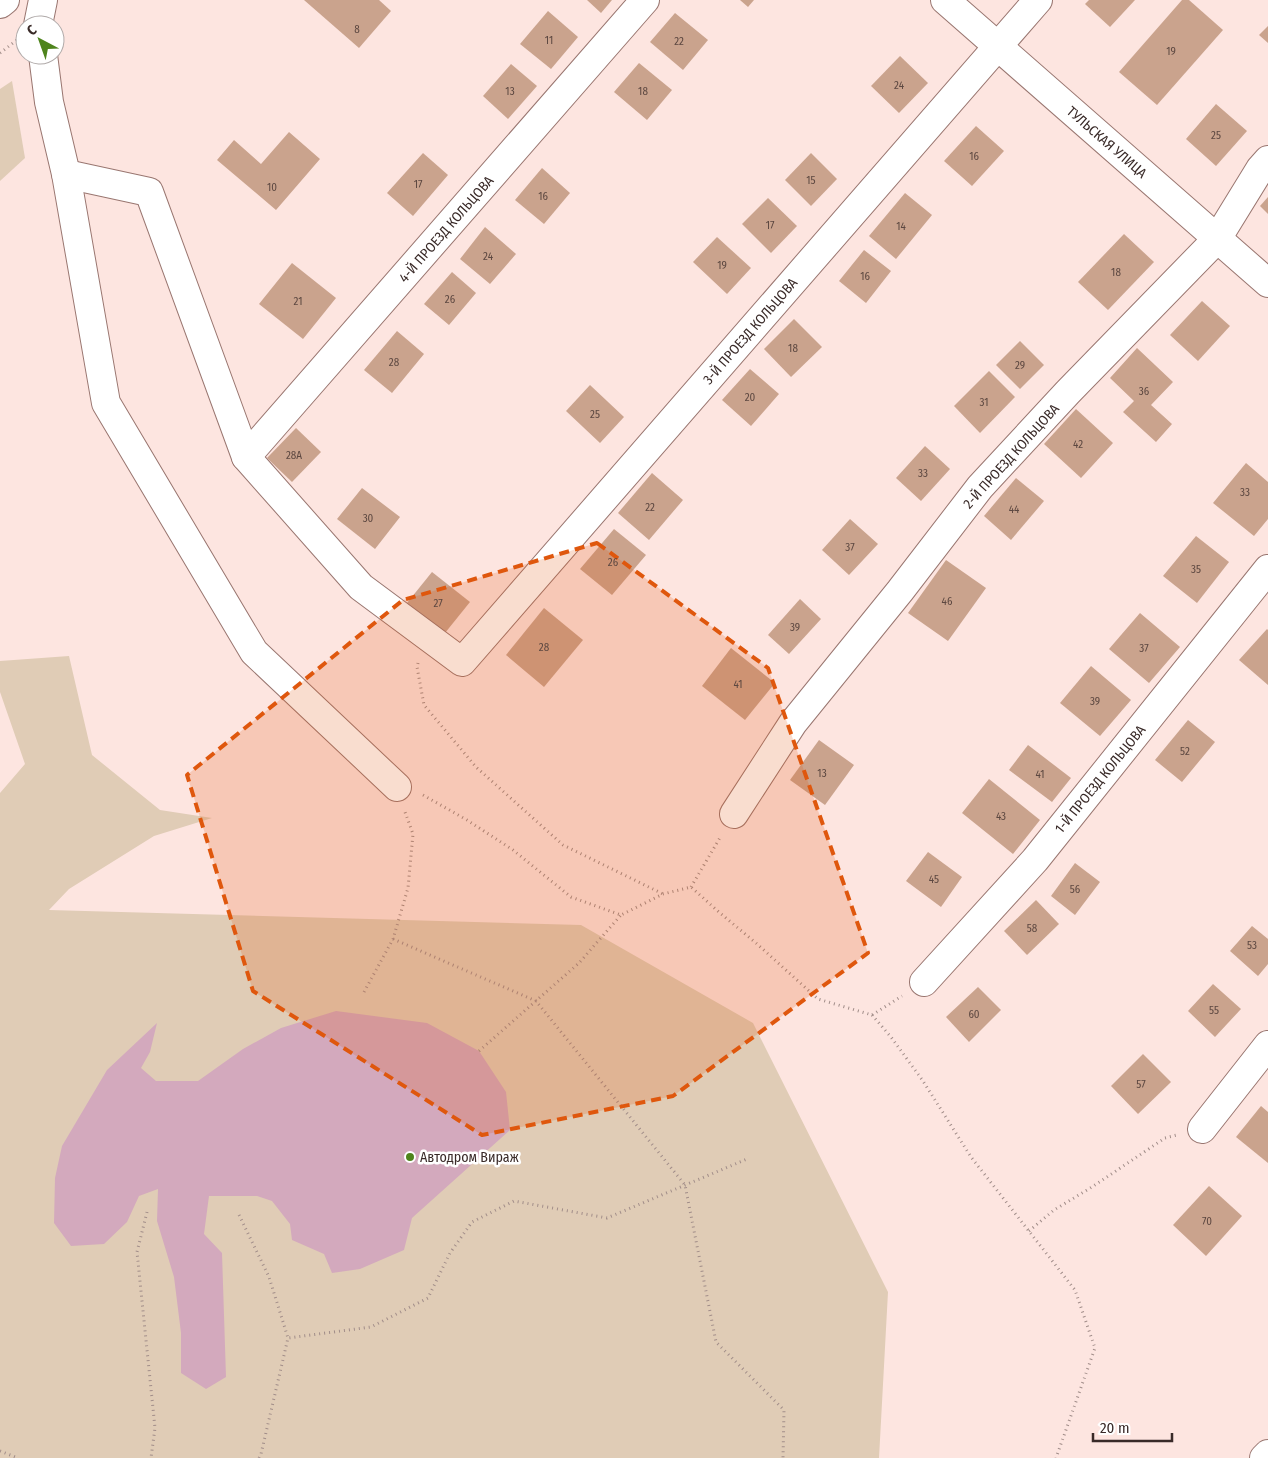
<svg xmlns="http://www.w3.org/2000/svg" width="1268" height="1458" font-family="'Fira Sans Condensed',sans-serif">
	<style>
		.green { fill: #e0ccb6 }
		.water { fill: #d3a9bd }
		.building { fill: #caa38d }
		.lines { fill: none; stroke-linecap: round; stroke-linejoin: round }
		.minor-casing { stroke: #997670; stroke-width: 30 }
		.path { stroke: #a18d89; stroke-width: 3; stroke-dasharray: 1 4; stroke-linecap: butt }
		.minor { stroke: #fff; stroke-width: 28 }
		.marked { fill: #df570d; fill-opacity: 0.2; stroke: #df570d; stroke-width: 4; stroke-dasharray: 10 6; stroke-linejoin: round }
		.poi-dot { fill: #4e841c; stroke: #fff; stroke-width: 2 }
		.labels { text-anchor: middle; stroke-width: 5; stroke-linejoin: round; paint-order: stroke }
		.number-label { font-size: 11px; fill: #5d4841 }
		.street-label { font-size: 14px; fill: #392a28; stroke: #fff }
		.poi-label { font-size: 14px; fill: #392a28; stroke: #fff; text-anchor: start }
	</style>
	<rect width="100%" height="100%" fill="#fde5e0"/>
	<g class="green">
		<polygon points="12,81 25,158 0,181 0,89"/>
		<polygon points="69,656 92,755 160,810 212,818 154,836 69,889 49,910 581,925 753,1023 888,1292 879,1458 0,1458 0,793 25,764 0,692 0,661"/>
	</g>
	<polygon class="water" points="336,1011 427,1023 479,1051 506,1092 510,1130 412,1218 404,1250 360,1269 332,1273 324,1254 292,1240 290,1224 272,1201 257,1196 209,1196 204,1234 222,1253 226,1377 206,1389 181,1373 181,1333 174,1277 157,1221 158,1189 139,1196 127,1222 104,1244 71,1246 54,1223 55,1178 62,1146 107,1070 157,1023 150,1052 141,1068 156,1081 198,1081 243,1049 281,1028"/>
	<g class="building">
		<polygon points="304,0 379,0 391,11 359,48"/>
		<polygon points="587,0 612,0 601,13"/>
		<polygon points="740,0 754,0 748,7"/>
		<polygon points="1089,0 1135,0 1110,27 1085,4"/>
		<polygon points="1182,0 1189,0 1223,30 1157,105 1119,72"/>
		<polygon points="548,11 578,37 551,69 520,44"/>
		<polygon points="675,13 708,40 683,70 650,42"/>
		<polygon points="1268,26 1268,43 1259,35"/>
		<polygon points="900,56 928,83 899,113 871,86"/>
		<polygon points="639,63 672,90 647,120 614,92"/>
		<polygon points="511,64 537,86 508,119 483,96"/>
		<polygon points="1216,104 1247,131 1216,166 1186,139"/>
		<polygon points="976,126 1004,151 972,186 944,161"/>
		<polygon points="289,132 320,159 276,210 217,160 234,140 261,164"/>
		<polygon points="423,153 448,175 413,216 387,193"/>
		<polygon points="811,153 837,179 811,206 785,180"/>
		<polygon points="542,168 570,193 544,224 515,200"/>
		<polygon points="905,193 932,215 896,259 869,236"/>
		<polygon points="1268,197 1268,214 1260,206"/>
		<polygon points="768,198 797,226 771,253 742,224"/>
		<polygon points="485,227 516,254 490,284 460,259"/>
		<polygon points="1124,234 1154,262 1108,310 1078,282"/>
		<polygon points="717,237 751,268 727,294 693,262"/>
		<polygon points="864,250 891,271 866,303 839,281"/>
		<polygon points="292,263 336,298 303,339 259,304"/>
		<polygon points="452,272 476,293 449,325 424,304"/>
		<polygon points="1202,301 1230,326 1198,361 1170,335"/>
		<polygon points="794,319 822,347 791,377 764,349"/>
		<polygon points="397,331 424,354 392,393 364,370"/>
		<polygon points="1020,341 1044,365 1020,389 996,365"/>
		<polygon points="1137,348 1173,382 1151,405 1172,424 1156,442 1123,412 1134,401 1110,378"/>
		<polygon points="750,369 779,394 751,426 722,400"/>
		<polygon points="989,371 1015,397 980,433 954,406"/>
		<polygon points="590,385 624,417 600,443 566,411"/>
		<polygon points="1076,409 1113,443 1081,478 1044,444"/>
		<polygon points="296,428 321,452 292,482 267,458"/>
		<polygon points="925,446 950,469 921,501 896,478"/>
		<polygon points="1246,463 1268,482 1268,519 1254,536 1213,503"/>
		<polygon points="652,473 683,500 649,540 618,513"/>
		<polygon points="1016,478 1044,501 1011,540 984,516"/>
		<polygon points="362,488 400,517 375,549 337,519"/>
		<polygon points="850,519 878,544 849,575 822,550"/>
		<polygon points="614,529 646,555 612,595 580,569"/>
		<polygon points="1196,536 1229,562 1197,603 1163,576"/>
		<polygon points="946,560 986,588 948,641 908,613"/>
		<polygon points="432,572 470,602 445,633 407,603"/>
		<polygon points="800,599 821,619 789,654 768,635"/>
		<polygon points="544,608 583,640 544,687 506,655"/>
		<polygon points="1140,613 1180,647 1149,683 1109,649"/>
		<polygon points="1267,629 1268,630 1268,685 1239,660"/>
		<polygon points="731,648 775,683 745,720 702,686"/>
		<polygon points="1091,666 1131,700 1100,736 1060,703"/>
		<polygon points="1188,720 1215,742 1182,782 1155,760"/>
		<polygon points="819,740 854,765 825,805 790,780"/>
		<polygon points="1028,745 1071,778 1052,802 1009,770"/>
		<polygon points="989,779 1040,820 1013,854 962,813"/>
		<polygon points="928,852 962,877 941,907 906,881"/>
		<polygon points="1075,863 1100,882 1075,915 1051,896"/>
		<polygon points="1036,900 1059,924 1027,955 1004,931"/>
		<polygon points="1252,926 1268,939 1268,964 1258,976 1230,951"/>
		<polygon points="1213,984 1241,1009 1215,1037 1188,1011"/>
		<polygon points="978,987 1001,1010 969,1042 946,1017"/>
		<polygon points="1143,1054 1171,1082 1138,1114 1111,1086"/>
		<polygon points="1261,1106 1268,1112 1268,1163 1236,1137"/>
		<polygon points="1209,1186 1242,1216 1206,1256 1173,1225"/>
	</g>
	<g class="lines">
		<defs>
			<g id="minor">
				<polyline points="945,0 1268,283"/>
				<polyline points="0,4 5,0"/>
				<polyline points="38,25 43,0"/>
				<polyline points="43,55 49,102 66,174 106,403 254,652 397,787"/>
				<polyline points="66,174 149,192 246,457 361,587 462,662 1038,0"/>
				<polyline points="246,457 645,0"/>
				<polyline points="734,814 793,723 900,591 980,487 1068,392 1217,239 1260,169 1268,160"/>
				<polyline points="924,982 1035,860 1268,569"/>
				<polyline points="1202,1129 1268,1045"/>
				<polyline points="1264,1458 1268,1454"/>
			</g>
		</defs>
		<use href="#minor" class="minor-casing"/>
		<g class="path">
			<polyline points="0,53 17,40"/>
			<polyline points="418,663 417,667 424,705 476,767 563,845 663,894"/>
			<polyline points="423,795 467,820 513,850 571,897 621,915 663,894 691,887 720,913 756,943 818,999 872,1015 902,996"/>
			<polyline points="691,887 721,836"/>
			<polyline points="393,939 536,1001 685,1185 716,1342 784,1410 783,1458"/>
			<polyline points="364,992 393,939 408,888 413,834 405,812"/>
			<polyline points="872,1015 891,1037 923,1081 971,1157 1075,1290 1095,1348 1056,1458"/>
			<polyline points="479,1051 579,963 621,915"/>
			<polyline points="147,1212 137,1252 155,1428 151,1458"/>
			<polyline points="239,1215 269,1277 288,1338"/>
			<polyline points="1029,1231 1054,1210 1092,1187 1165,1138 1177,1135"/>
			<polyline points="0,1451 18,1458"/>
			<polyline points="259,1458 261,1454 288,1338 371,1327 428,1298 450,1253 472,1222 514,1201 607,1218 747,1159"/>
		</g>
		<use href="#minor" class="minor"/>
	</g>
	<path class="marked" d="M597,543l171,125 100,285 -195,143 -191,39 -229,-144 -66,-216 216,-175z"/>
	<circle class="poi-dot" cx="410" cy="1157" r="5"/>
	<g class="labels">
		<g class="number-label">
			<text x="357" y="33">8</text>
			<text x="549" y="44">11</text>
			<text x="679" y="45">22</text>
			<text x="1171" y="55">19</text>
			<text x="899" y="89">24</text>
			<text x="510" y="95">13</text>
			<text x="643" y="95">18</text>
			<text x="1216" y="139">25</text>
			<text x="974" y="160">16</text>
			<text x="811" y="184">15</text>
			<text x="418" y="188">17</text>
			<text x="272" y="191">10</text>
			<text x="543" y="200">16</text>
			<text x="770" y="229">17</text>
			<text x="901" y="230">14</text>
			<text x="488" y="260">24</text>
			<text x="722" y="269">19</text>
			<text x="1116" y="276">18</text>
			<text x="865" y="280">16</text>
			<text x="450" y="303">26</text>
			<text x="298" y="305">21</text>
			<text x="793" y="352">18</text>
			<text x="394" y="366">28</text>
			<text x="1020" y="369">29</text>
			<text x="1144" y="395">36</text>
			<text x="750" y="401">20</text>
			<text x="984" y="406">31</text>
			<text x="595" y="418">25</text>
			<text x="1078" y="448">42</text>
			<text x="294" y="459">28А</text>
			<text x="923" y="477">33</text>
			<text x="1245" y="496">33</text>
			<text x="650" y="511">22</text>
			<text x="1014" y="513">44</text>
			<text x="368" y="522">30</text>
			<text x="850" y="551">37</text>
			<text x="613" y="566">26</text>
			<text x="1196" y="573">35</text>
			<text x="947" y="605">46</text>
			<text x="438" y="607">27</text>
			<text x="795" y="631">39</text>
			<text x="544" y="651">28</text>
			<text x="1144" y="652">37</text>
			<text x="738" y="688">41</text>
			<text x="1095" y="705">39</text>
			<text x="1185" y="755">52</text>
			<text x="822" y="777">13</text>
			<text x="1040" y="778">41</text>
			<text x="1001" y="820">43</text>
			<text x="934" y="883">45</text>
			<text x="1075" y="893">56</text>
			<text x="1032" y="932">58</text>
			<text x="1252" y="949">53</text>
			<text x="1214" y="1014">55</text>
			<text x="974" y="1018">60</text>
			<text x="1141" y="1088">57</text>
			<text x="1207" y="1225">70</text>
		</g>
		<g class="street-label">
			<text transform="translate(1107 142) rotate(41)" y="5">ТУЛЬСКАЯ УЛИЦА</text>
			<text transform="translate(446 229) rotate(-49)" y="5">4-Й ПРОЕЗД КОЛЬЦОВА</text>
			<text transform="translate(750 331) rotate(-49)" y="5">3-Й ПРОЕЗД КОЛЬЦОВА</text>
			<text transform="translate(1011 456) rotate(-48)" y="5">2-Й ПРОЕЗД КОЛЬЦОВА</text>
			<text transform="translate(1100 779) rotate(-51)" y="5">1-Й ПРОЕЗД КОЛЬЦОВА</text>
		</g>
		<g class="poi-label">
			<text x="420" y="1162">Автодром Вираж</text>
		</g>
	</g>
	<g transform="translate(40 40) rotate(319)"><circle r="24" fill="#ffffff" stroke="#b0aaa9"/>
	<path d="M0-4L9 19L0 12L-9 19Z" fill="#4e841c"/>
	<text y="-8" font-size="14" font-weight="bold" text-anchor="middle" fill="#392a28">С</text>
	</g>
	<path d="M1093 1433v8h79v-8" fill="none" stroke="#392a28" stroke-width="2.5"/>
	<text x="1100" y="1433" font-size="15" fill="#392a28" stroke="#ffffff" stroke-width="4" paint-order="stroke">20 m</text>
</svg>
